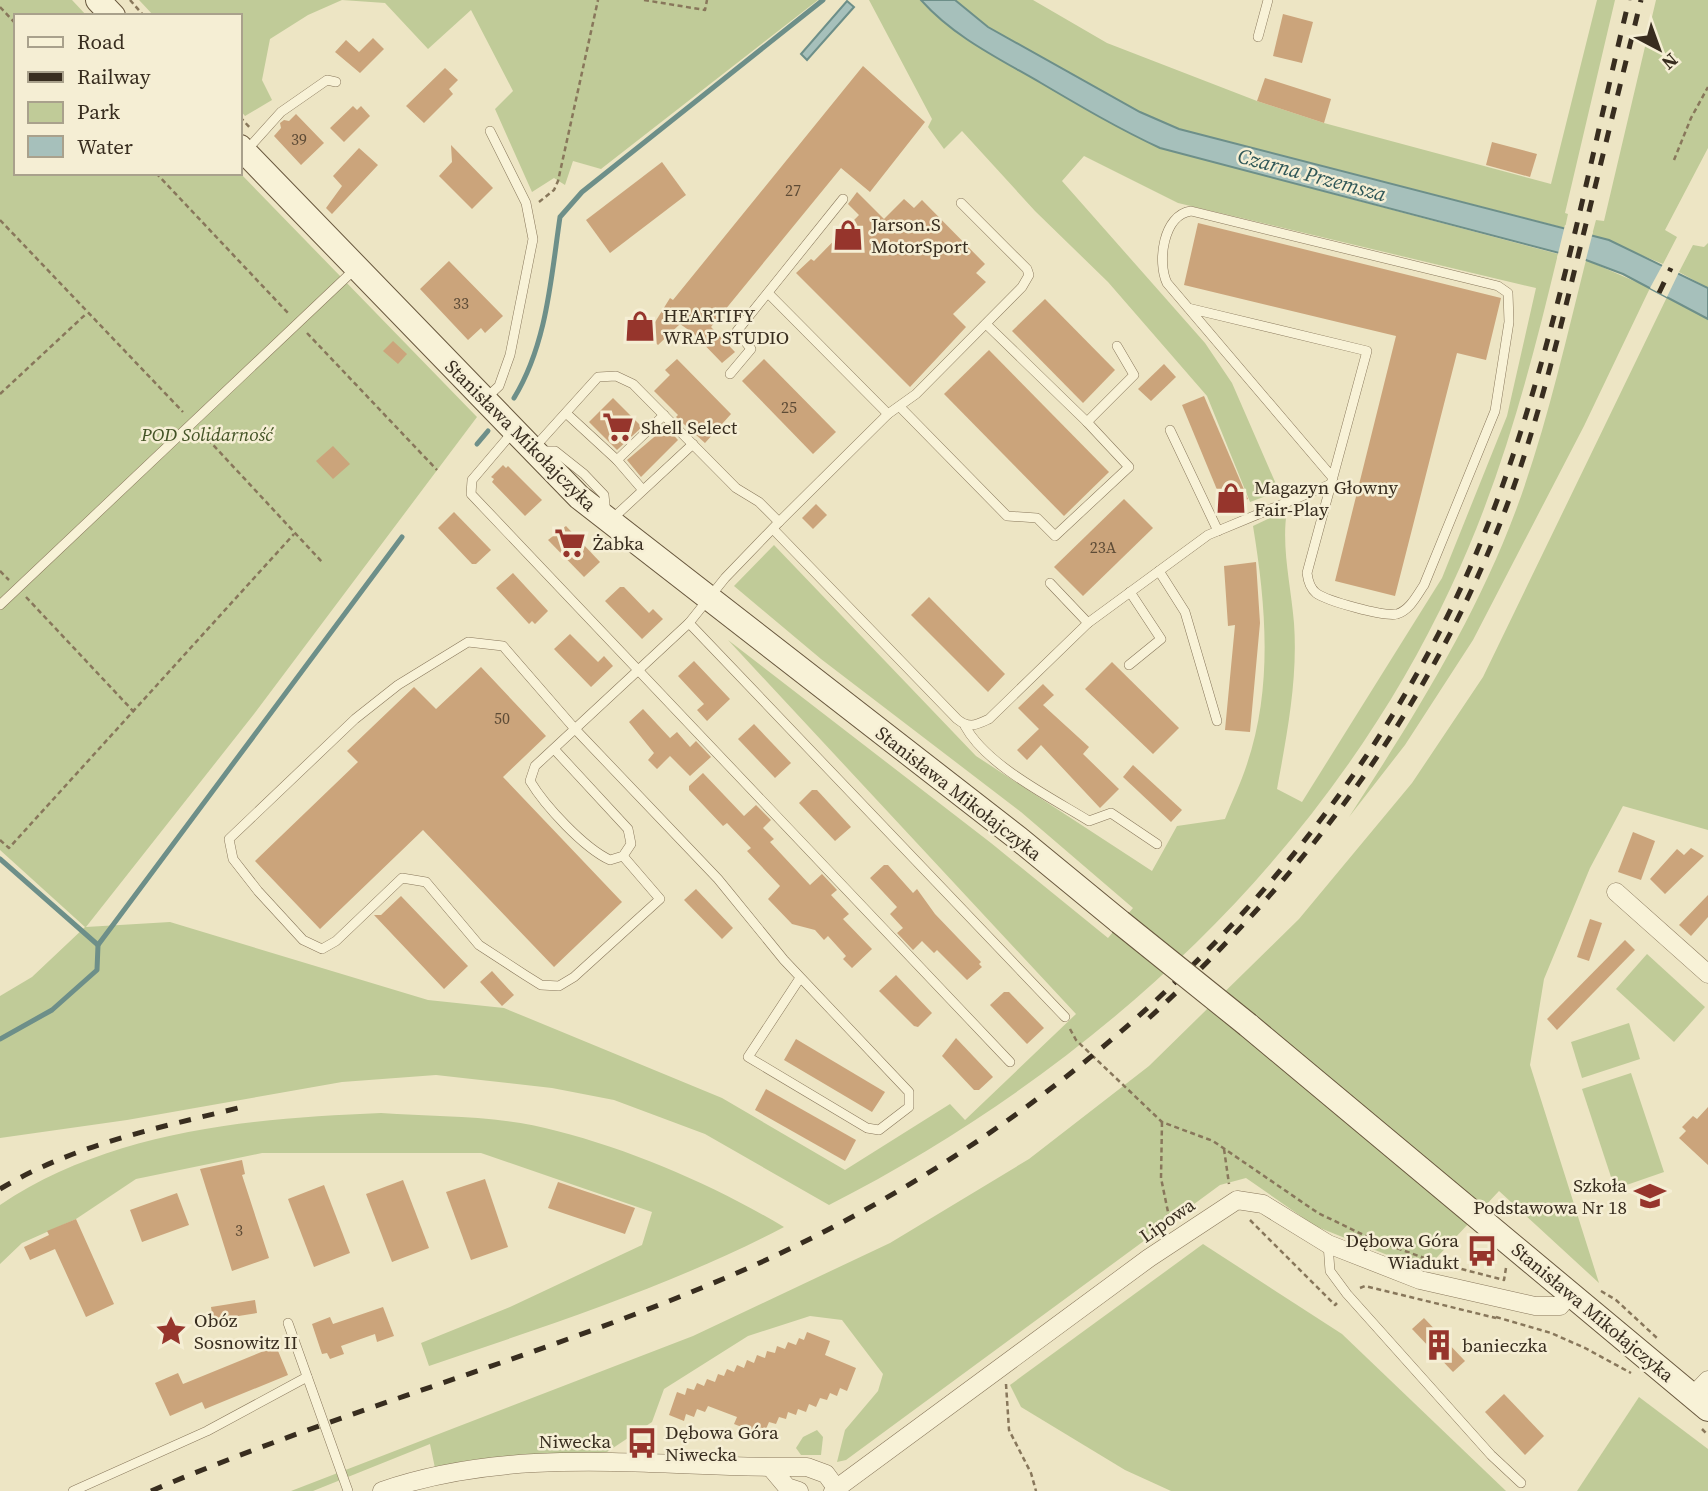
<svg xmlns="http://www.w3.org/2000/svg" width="1708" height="1491" font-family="'Source Serif 4',serif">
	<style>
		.green { fill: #c0cb98 }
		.water { fill: #a6c0bb; stroke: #6d8f89; stroke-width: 2 }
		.pier { fill: #ede5c4 }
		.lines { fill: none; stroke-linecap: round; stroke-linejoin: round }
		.stream { stroke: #6d8f89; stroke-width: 5 }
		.building { fill: #cba47b }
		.lane-casing { stroke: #88775b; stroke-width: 10 }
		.street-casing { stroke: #88775b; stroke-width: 19 }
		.secondary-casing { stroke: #69583e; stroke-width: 26 }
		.path { stroke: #88775b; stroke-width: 2.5; stroke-dasharray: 5 3.5; stroke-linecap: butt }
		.lane { stroke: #f8f2d7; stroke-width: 9 }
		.street { stroke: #f8f2d7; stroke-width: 18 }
		.secondary { stroke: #f8f2d7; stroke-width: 24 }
		.rail { stroke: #382d1f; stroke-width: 5; stroke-dasharray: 12 12; stroke-linecap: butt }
		.secondary-bridge-casing { stroke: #69583e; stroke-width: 26; stroke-linecap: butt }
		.secondary-bridge { stroke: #f8f2d7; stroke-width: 24 }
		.labels { text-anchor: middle; stroke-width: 5; stroke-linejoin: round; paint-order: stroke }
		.number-label { font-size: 16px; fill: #5d4b36 }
		.poi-label { font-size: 19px; fill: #382d1f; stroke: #f5eed4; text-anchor: start }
		.park-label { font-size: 19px; font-style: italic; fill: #445426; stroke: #f5eed4 }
		.street-label { font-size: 19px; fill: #382d1f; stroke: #f5eed4 }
		.water-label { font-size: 21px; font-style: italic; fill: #2e5657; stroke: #f5eed4 }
	</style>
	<rect width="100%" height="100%" fill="#ede5c4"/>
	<g class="green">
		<path d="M0,0h72l15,16h-71v157h224l237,244 -223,297 -168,213 84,-5 258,78 76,8 218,90 123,72 105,-66 15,16 111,-106 -348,-374 263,203 117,95 25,-30 -112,-96 -200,-153 -87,-73 40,-41 202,211 176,115 25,-45 48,-7c7,-18 16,-36 22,-55 26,-77 19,-159 6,-238l34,-16c-6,38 4,75 7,113 4,56 -7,111 -17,166l25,13 140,-224 65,-162 29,-128 -358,-85 -94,-47 -22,25 143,162 27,40 47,108 -29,11 -43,-106 -99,-114 -73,-71 -73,-80 -18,18 -16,-22 4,-8 -63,-119h52c33,37 77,58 120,83 39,23 78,46 119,65l398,106c-27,113 -57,227 -107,333 -126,271 -358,483 -622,618l-124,-71 -91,-34 -62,-12 -116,-13 -94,7 -215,38 -127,18v-142l32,-19 53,-50 -85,-77z"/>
		<polygon points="139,0 818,0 601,169 573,161 565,185 554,178 532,192 495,109 513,91 471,10 428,49 385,3 342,0 308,15 270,39 262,80 272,100 245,116 240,110 240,16 154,16"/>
		<polygon points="955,0 1033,0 1107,43 1257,101 1324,123 1551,184 1597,0 1615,0 1565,213 1568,214 1565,228 1179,129 1140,112 988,27"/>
		<polygon points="1656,0 1708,0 1708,148 1665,230 1677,237 1663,264 1592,235 1596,220 1604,221"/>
		<polygon points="1708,243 1708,288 1679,272 1693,245 1704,247"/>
		<path d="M1586,260l64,28 -66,138 -111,214 -68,105 -56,72c63,-97 126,-197 167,-307 30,-81 49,-166 70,-250z"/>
		<polygon points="1667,297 1708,319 1708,830 1623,806 1590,868 1544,979 1530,1065 1599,1283 1499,1191 1425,1270 1315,1226 1246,1178 1220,1185 846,1460 837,1462 845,1430 878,1391 883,1374 842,1320 810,1316 748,1336 664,1389 652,1422 607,1452 435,1468 430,1444 313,1491 291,1491 693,1336 890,1243 1029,1159 1149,1066 1299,919 1412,783 1483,677"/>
		<polygon points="1647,954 1705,1007 1674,1042 1616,989"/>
		<polygon points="1629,1023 1640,1059 1582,1078 1571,1042"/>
		<polygon points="1631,1073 1664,1172 1615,1189 1582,1089"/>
		<path d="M381,1113c58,4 120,2 176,18 78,20 158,55 227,96 -113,59 -235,98 -355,139l-8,-23 89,-36 132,-62 10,-33 -171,-59h-219l-126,26 -60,40 -54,24 -22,21v-59c110,-74 252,-87 381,-92z"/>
		<polygon points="1203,1244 1342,1334 1506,1491 1171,1491 1125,1470 1021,1407 1010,1385"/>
		<polygon points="1639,1397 1708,1449 1708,1491 1577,1491"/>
		<polygon points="817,1430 823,1437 821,1455 801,1455 796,1448 803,1437"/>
	</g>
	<g class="water">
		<path d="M921,0h34l33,27 152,85 39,17 430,111 99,48v31l-85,-45 -37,-14 -426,-112c-41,-19 -80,-42 -119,-65 -43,-25 -87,-46 -120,-83z"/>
		<polygon points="847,1 854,7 807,60 801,54"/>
	</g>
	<g class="pier">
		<polygon points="1565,225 1593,232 1585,263 1557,258"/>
		<polygon points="1663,264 1679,272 1667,297 1650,288"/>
	</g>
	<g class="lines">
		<g class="stream">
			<path d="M514,398c33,-54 37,-120 46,-181l22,-25 241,-192"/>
			<polyline points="477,444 488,431"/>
			<polyline points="0,859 98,945"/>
			<polyline points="0,1039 52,1010 97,970 98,945 402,537"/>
		</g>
	</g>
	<g class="building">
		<polygon points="1283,14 1313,22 1302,63 1273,56"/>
		<polygon points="373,38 384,49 360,73 335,52 346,40 359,52"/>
		<polygon points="863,66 925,122 870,192 841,168 711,327 735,352 722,363 693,333 680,324 658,345 651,338 645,343 627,325 638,313 652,327 670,298 673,300"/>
		<polygon points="445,68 458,80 449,89 453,94 424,123 406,106"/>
		<polygon points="1265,78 1331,99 1324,123 1257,101"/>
		<polygon points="353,106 357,110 361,106 370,116 344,142 330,128"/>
		<polygon points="296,114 324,143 301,165 274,136 281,128 280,123 284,120 289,121"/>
		<polygon points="1492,142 1537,154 1530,177 1486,165"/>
		<polygon points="451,145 493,188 472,209 439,176 452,162"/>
		<polygon points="359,148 378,165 332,214 326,208 342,186 333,176"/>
		<polygon points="662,162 686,195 610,253 586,220"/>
		<polygon points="857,192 884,219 904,199 914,208 922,200 985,264 976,273 986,282 953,314 966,327 910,387 796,273 811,259 814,261 859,215 848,204"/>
		<polygon points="1198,223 1501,298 1486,360 1457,353 1395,596 1335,581 1396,336 1184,285"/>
		<polygon points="449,261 503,316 485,333 481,328 468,340 420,289"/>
		<polygon points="1045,299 1115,370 1083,403 1012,331"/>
		<polygon points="393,341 407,354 398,364 383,351"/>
		<polygon points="989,350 1109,472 1064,516 944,394"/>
		<polygon points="677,359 731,414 705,443 676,417 678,415 654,391 670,375 665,370"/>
		<polygon points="764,359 836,432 813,454 742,381"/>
		<polygon points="1164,364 1176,377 1151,401 1138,389"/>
		<polygon points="1204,396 1248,499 1225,509 1182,405"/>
		<polygon points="613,398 642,427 617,450 589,422"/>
		<polygon points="666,427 678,440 641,477 627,460"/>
		<polygon points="333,446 350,464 333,479 316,461"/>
		<polygon points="503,465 506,468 508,466 542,500 525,516 492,482 494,479 491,477"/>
		<polygon points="1124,499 1153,528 1083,596 1054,567"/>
		<polygon points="816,504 827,515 813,529 802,518"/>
		<polygon points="454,512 491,550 476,564 472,564 438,528"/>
		<polygon points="566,526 600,562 584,577 548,540"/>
		<polygon points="1256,562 1260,623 1250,732 1225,730 1235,625 1228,626 1224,566"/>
		<polygon points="513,573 548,611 535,624 532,621 529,624 496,588"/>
		<polygon points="620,587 624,587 649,613 653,609 663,619 642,639 605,601"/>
		<polygon points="929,597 1005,674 988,692 911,615"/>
		<polygon points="570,634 598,662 604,656 613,666 591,687 554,649"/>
		<polygon points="694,661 730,699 707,721 697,710 704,704 678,676"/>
		<polygon points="1112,662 1179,728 1153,754 1085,689"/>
		<polygon points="481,667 546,736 503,777 622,902 554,967 423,830 320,929 255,861 358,762 347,751 414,687 436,709"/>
		<polygon points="1043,684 1054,695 1043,705 1089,747 1083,754 1119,789 1100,808 1041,745 1027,760 1017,750 1039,729 1018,708"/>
		<polygon points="643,709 670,738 677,732 690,747 696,741 711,757 690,776 670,756 657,769 648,760 654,753 629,722"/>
		<polygon points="754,724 791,763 775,778 738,739"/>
		<polygon points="1133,765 1182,810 1171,822 1123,777"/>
		<polygon points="703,773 744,816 756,805 771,820 763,828 774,839 770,842 810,885 822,874 837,890 831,895 849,914 843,919 872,949 852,968 843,959 846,956 828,936 824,940 815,930 792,924 768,899 780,886 747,851 751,848 727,823 723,826 689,790 689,786"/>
		<polygon points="812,790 817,790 851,827 835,841 799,803"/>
		<polygon points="1633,832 1655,841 1641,880 1618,872"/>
		<polygon points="1691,848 1704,856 1665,894 1650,879 1677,849 1684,855"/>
		<polygon points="884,865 888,865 913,893 917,889 935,914 981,962 979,964 982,967 967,980 937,950 934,953 922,941 913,950 897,933 903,928 890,914 897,907 870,878"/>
		<polygon points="696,889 733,928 722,939 684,900"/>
		<polygon points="1708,895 1708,917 1691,936 1679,925"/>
		<polygon points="401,896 468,966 444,989 374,915 381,915"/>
		<polygon points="1590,919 1602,923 1589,961 1577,957"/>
		<polygon points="1625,940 1635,950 1557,1030 1547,1019"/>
		<polygon points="492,971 514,995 502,1006 480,982"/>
		<polygon points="896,975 932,1013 918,1027 914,1026 879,991"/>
		<polygon points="1004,992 1009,992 1044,1028 1027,1044 990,1005"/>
		<polygon points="956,1038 993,1077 979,1090 974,1090 942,1056"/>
		<polygon points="796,1039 885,1092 872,1112 784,1060"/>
		<polygon points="766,1089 856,1140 845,1161 755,1110"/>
		<polygon points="1708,1107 1708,1165 1679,1138 1686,1131 1682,1127 1693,1116 1697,1119"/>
		<polygon points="242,1160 245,1174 242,1175 269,1258 232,1271 200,1169"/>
		<polygon points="485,1179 508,1247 471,1260 446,1192"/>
		<polygon points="403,1180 429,1248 392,1262 366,1194"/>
		<polygon points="558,1182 635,1208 625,1234 548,1208"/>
		<polygon points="324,1185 350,1253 314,1267 288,1199"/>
		<polygon points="177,1193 189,1225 142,1242 130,1210"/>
		<polygon points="76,1219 114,1304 86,1317 55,1249 30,1260 24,1247 49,1235 47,1231"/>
		<polygon points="255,1300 257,1313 213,1320 211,1307"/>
		<polygon points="383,1307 394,1336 377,1342 375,1334 341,1346 344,1354 330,1359 327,1353 322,1354 312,1324 330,1317 333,1324"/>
		<polygon points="1424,1318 1465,1361 1453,1372 1412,1329"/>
		<polygon points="807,1332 830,1341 825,1355 856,1368 847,1391 840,1388 837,1396 830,1393 827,1400 820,1398 816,1407 809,1404 806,1412 798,1409 796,1415 788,1412 786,1419 779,1417 776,1424 769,1422 766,1429 759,1427 757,1433 734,1424 737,1417 708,1406 705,1412 697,1409 694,1417 686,1414 684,1421 669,1415 677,1392 685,1395 687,1388 694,1390 697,1383 704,1386 707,1379 715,1382 718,1374 724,1376 727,1369 734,1372 737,1365 744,1368 747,1360 754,1363 757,1355 765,1358 767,1351 775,1353 777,1346 785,1349 788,1342 796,1345 799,1338 804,1340"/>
		<polygon points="276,1346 288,1375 205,1409 202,1402 170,1416 155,1383 178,1373 183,1384"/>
		<polygon points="1504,1394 1544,1436 1525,1455 1485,1412"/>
	</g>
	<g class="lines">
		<defs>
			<g id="lane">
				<polyline points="1258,37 1268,0"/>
				<polyline points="246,151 281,112 327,80 336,82"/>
				<polyline points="768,293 888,414"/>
				<path d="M1188,308l179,43 -60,222c1,8 3,15 9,20 11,8 68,24 81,21 13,-4 20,-19 27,-29l71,-174 14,-89 -1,-29 -10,-7 -307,-75c-28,4 -34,51 -24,72l166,195"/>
				<polyline points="986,324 1087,422 1134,375 1117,346"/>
				<polyline points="730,374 751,349 737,331 843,199"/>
				<polyline points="485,399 499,386 510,355 533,239 526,203 490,131"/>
				<polyline points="900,407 1007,516 1037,518 1055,536 1129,467 1087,422"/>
				<polyline points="567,414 617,460 642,489"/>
				<polyline points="1170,430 1218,531"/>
				<polyline points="512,433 472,480 471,494 1010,1062"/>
				<polyline points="533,449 598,377 616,376 633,384 736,488 759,502 779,522"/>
				<polyline points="542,451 555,451 584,474 604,495 606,514"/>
				<polyline points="617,460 664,415"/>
				<polyline points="611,520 693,444"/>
				<path d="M773,529l184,190c12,10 19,6 32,0l99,-96 120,-88 123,-51"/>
				<polyline points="1159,571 1185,612 1217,721"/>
				<polyline points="1050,583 1088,623"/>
				<polyline points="0,605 355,269"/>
				<polyline points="689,623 1065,1017"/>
				<polyline points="1129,665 1161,639 1130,592"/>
				<path d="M965,726c21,39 85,71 124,95l22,-8 46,31"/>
				<path d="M554,749l74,80 3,15 -8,12 -13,4c-26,-12 -65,-54 -80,-79l5,-15 154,-143 36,-45 54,-56 109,-108 28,-20 106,-107 7,-12 -2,-6 -66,-66"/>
				<polyline points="623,856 660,899 574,977 559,986 541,985 525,975 479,945 426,882 402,878 336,941 322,949 303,940 258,891 233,859 229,839 355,719 398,685 468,642 503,646 575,729 718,879 784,960 909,1092 909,1107 879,1130 867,1128 748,1057 800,978"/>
				<polyline points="1328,1244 1330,1271 1347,1294 1491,1455 1521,1483"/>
				<polyline points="288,1323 348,1491"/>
				<polyline points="73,1491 207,1431 307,1377"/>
			</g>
			<g id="street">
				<polyline points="1616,892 1708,974"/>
				<polyline points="1693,1396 1708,1380"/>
				<polyline points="771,1468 787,1487 799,1491"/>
				<path d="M382,1491c138,-48 283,-22 425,-24l19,7 11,15"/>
				<polyline points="833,1491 1149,1258 1237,1200 1263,1204 1328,1244 1420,1280 1535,1306 1560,1306 1570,1294"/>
			</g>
			<g id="secondary">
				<polyline points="98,0 113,16"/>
				<polyline points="240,147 579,497 1019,839 1120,922"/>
				<polyline points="1248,1025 1708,1409"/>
			</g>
		</defs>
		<use href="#lane" class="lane-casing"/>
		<use href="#street" class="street-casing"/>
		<use href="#secondary" class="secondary-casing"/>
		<g class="path">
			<polyline points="130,0 144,16"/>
			<polyline points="644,0 705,10 707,0"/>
			<polyline points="0,7 16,24"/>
			<polyline points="240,117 251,129"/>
			<polyline points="1674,160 1691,118 1708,87"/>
			<polyline points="156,173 288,313"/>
			<polyline points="539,202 554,190 558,181 598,0"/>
			<polyline points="0,220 183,412"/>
			<polyline points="307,333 437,470"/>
			<polyline points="0,394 87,313"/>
			<polyline points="202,433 322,562"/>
			<polyline points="0,571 9,580"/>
			<polyline points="26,597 134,712"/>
			<polyline points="0,840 9,848 294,534"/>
			<polyline points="1070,1029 1076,1040 1162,1122 1213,1141 1318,1213 1372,1239 1438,1263 1504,1280 1506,1268"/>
			<polyline points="1162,1122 1161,1178 1168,1212 1165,1225"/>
			<polyline points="1224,1149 1229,1184"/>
			<polyline points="1250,1220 1335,1305 1337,1303"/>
			<polyline points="1360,1288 1365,1286 1496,1318"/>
			<polyline points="1601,1291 1616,1300 1657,1338"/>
			<polyline points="1496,1317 1551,1333 1585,1348 1631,1373"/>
			<polyline points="1006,1384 1009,1430 1031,1473 1036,1491"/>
			<polyline points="1702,1429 1708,1435"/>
		</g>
		<use href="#lane" class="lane"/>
		<use href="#street" class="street"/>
		<use href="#secondary" class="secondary"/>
		<g class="rail">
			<polyline points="1659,293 1671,268"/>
			<path d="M1149,1018c153,-140 276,-302 352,-497 29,-74 49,-151 68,-228 24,-98 48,-195 72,-293"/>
			<path d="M0,1189c75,-45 158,-61 242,-82"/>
			<path d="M151,1491c195,-83 401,-137 595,-222 328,-145 617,-416 746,-755 62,-162 96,-345 137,-514"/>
		</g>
		<defs>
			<polyline id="secondary-bridge" points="1120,922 1248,1025"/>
		</defs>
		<use href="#secondary-bridge" class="secondary-bridge-casing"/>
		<use href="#secondary-bridge" class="secondary-bridge"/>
	</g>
	<defs>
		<symbol id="shop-bare" viewBox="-9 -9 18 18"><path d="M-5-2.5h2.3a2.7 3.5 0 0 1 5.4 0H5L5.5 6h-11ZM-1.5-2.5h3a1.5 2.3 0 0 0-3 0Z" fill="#96352c" stroke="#f5eed4" stroke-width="2.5" paint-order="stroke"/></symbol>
		<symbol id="supermarket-bare" viewBox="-9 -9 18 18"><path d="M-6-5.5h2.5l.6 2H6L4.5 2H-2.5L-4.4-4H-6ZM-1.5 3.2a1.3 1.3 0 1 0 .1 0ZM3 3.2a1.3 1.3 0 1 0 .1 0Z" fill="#96352c" stroke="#f5eed4" stroke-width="2.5" paint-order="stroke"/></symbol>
		<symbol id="school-bare" viewBox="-9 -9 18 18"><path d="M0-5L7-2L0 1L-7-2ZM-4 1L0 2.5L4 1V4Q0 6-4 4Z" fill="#96352c" stroke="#f5eed4" stroke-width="2.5" paint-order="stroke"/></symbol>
		<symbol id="bus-bare" viewBox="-9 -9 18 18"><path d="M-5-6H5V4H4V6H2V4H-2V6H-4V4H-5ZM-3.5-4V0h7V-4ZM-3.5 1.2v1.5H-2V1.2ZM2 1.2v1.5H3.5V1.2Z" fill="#96352c" stroke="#f5eed4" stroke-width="2.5" paint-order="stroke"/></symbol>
		<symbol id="sight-bare" viewBox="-9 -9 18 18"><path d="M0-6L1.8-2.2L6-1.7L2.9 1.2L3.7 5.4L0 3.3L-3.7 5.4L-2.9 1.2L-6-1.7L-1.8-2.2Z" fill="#96352c" stroke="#f5eed4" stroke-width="2.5" paint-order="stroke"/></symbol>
		<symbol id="building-bare" viewBox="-9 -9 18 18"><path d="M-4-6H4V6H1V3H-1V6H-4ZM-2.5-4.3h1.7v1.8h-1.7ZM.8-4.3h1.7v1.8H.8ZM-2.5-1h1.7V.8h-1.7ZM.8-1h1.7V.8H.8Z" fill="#96352c" stroke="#f5eed4" stroke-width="2.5" paint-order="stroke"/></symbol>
	</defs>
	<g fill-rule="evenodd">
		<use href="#shop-bare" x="826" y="213" width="44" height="44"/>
		<use href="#shop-bare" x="618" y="304" width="44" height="44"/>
		<use href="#supermarket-bare" x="596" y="405" width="44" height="44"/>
		<use href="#shop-bare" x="1209" y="476" width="44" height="44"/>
		<use href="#supermarket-bare" x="548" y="521" width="44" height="44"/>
		<use href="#school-bare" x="1628" y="1174" width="44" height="44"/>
		<use href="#bus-bare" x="1460" y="1229" width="44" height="44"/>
		<use href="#sight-bare" x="149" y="1309" width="44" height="44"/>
		<use href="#building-bare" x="1417" y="1323" width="44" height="44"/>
		<use href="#bus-bare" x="620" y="1421" width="44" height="44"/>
	</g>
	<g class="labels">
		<g class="number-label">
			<text x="299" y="145">39</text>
			<text x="793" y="196">27</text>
			<text x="461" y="309">33</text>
			<text x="789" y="413">25</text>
			<text x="1103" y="553">23A</text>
			<text x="502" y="724">50</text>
			<text x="239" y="1236">3</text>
		</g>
		<g class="poi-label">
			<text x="871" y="231">Jarson.S<tspan x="871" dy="22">MotorSport</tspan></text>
			<text x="663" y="322">HEARTIFY<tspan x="663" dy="22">WRAP STUDIO</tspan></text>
			<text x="641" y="434">Shell Select</text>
			<text x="1254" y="494">Magazyn Głowny<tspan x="1254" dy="22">Fair-Play</tspan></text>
			<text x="593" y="550">Żabka</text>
			<text x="1627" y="1192" text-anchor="end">Szkoła<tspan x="1627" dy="22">Podstawowa Nr 18</tspan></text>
			<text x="1459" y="1247" text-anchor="end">Dębowa Góra<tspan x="1459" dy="22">Wiadukt</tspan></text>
			<text x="194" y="1327">Obóz<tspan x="194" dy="22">Sosnowitz II</tspan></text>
			<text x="1462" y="1352">banieczka</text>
			<text x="665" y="1439">Dębowa Góra<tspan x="665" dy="22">Niwecka</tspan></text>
		</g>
		<g class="park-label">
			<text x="207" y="441">POD Solidarność</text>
		</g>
		<g class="street-label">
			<text transform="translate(521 435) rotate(45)" y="7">Stanisława Mikołajczyka</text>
			<text transform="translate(959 793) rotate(38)" y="7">Stanisława Mikołajczyka</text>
			<text transform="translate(1167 1220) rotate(-35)" y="7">Lipowa</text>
			<text transform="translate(1593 1312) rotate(40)" y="7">Stanisława Mikołajczyka</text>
			<text x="575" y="1448">Niwecka</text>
		</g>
		<g class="water-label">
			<text transform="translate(1312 175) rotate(15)" y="7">Czarna Przemsza</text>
		</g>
	</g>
	<rect x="14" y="14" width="228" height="161" fill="#f5eed4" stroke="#a9a18c" stroke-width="2"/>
	<rect x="28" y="37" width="35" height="10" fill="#f8f2d7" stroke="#a9a18c" stroke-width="2"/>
	<text x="77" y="49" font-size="21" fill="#382d1f">Road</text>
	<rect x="28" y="72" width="35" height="10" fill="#382d1f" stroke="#a9a18c" stroke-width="2"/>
	<text x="77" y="84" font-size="21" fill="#382d1f">Railway</text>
	<rect x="28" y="102" width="35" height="21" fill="#c0cb98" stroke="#a9a18c" stroke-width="2"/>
	<text x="77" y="119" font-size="21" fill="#382d1f">Park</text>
	<rect x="28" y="136" width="35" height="21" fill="#a6c0bb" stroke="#a9a18c" stroke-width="2"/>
	<text x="77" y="154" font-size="21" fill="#382d1f">Water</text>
	<g transform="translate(1659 49) rotate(139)" stroke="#f5eed4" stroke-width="5" paint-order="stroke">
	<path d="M0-5L12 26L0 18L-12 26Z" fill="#382d1f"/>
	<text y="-10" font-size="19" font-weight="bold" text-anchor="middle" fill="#382d1f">N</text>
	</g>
</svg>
